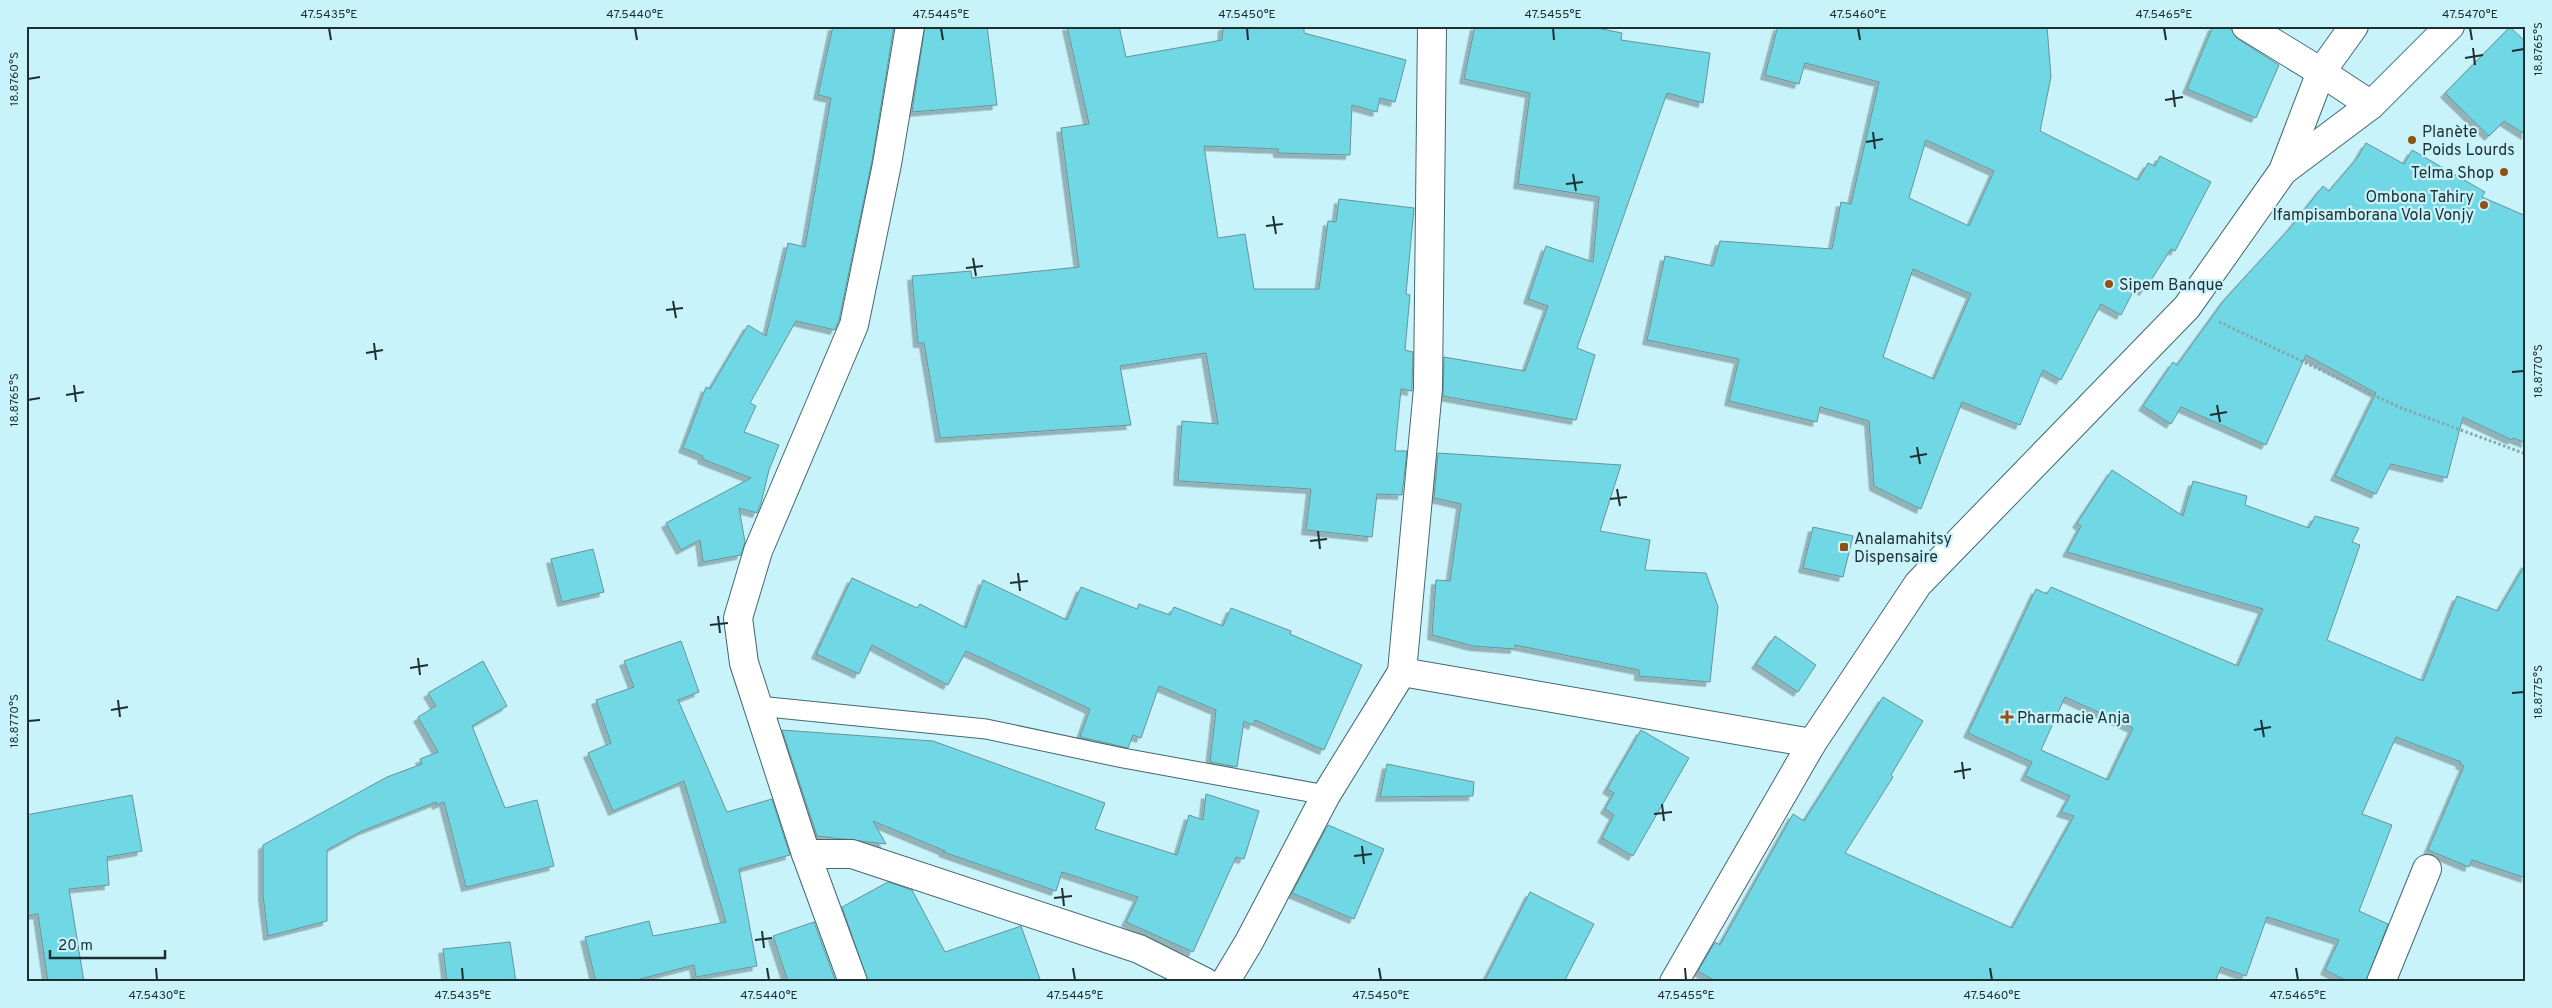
<svg xmlns="http://www.w3.org/2000/svg" width="2552" height="1008" font-family="Overpass,sans-serif">
	<style>
		.building { fill: #6fd7e5; stroke: #699298; fill-rule: evenodd; filter: url(#shadow) }
		.lines { fill: none; stroke-linecap: round; stroke-linejoin: round }
		.service-casing { stroke: #42696f; stroke-width: 21 }
		.minor-casing { stroke: #42696f; stroke-width: 30 }
		.secondary-casing { stroke: #42696f; stroke-width: 30 }
		.path { stroke: #85a6ab; stroke-width: 3; stroke-dasharray: 2.5 2.5; stroke-linecap: butt }
		.service { stroke: #fff; stroke-width: 19 }
		.minor { stroke: #fff; stroke-width: 28 }
		.secondary { stroke: #fff; stroke-width: 28 }
		.ticks { fill: none; stroke: #1e2f32; stroke-width: 2 }
		.poi-dot { fill: #905118; stroke: #c8f3fa; stroke-width: 2 }
		.labels { text-anchor: middle; stroke-width: 4.5; stroke-linejoin: round; paint-order: stroke }
		.poi-label { font-size: 16px; fill: #1e2f32; stroke: #c8f3fa; text-anchor: start }
		.neatline { fill: none; stroke: #1e2f32; stroke-width: 2 }
		.ticks-label { font-size: 12px; text-anchor: middle; fill: #1e2f32 }
	</style>
	<defs>
		<filter id="shadow"><feDropShadow dx="-4.5" dy="4.5" stdDeviation="0" flood-color="#0004"/></filter>
	</defs>
	<rect width="100%" height="100%" fill="#c8f3fa"/>
	<g class="building">
		<polygon points="833,26 894,26 872,161 839,320 835,330 796,321 750,403 756,406 744,432 779,445 769,470 761,503 757,513 739,508 745,542 741,555 703,562 700,540 681,550 666,523 751,478 702,459 703,456 683,448 706,387 710,389 748,325 766,336 788,243 805,247 831,98 818,95"/>
		<polygon points="925,26 987,26 997,105 912,112"/>
		<polygon points="1067,26 1119,26 1126,57 1222,40 1223,26 1304,26 1304,33 1406,60 1395,102 1380,98 1377,112 1352,105 1350,155 1278,153 1278,149 1204,146 1218,238 1245,234 1254,289 1319,289 1328,221 1336,222 1339,199 1414,208 1406,294 1410,295 1405,350 1413,352 1412,387 1412,391 1401,389 1395,451 1407,451 1402,495 1377,494 1372,537 1306,530 1311,489 1178,481 1182,421 1218,424 1206,353 1120,366 1131,425 940,438 924,343 918,343 912,276 971,271 972,278 1079,267 1061,128 1089,124"/>
		<polygon points="1475,26 1587,26 1622,33 1621,40 1710,53 1703,103 1667,93 1577,348 1595,355 1576,420 1443,396 1444,357 1525,371 1548,306 1528,299 1546,246 1593,262 1599,197 1518,184 1530,93 1464,79"/>
		<path d="M1778,26h269l4,51 -11,54 98,49 10,-17 7,3 5,-10 51,26 -36,69 -4,-2 -27,42 -8,-5 -15,29 -20,-11 -40,76 -18,-10 -23,55 -58,-23 -41,107 -47,-23 -5,-65 -49,-14 -3,15 -88,-21 10,-42 -92,-19 18,-84 48,10 7,-25 112,8 9,-47 10,2 28,-122 -74,-19 -6,21 -34,-9zM1926,140l68,31 -25,55 -60,-28zM1913,269l58,25 -37,85 -51,-22z"/>
		<polygon points="2213,26 2231,28 2238,39 2279,65 2256,118 2187,89"/>
		<polygon points="2510,27 2526,42 2526,135 2504,121 2489,136 2445,93"/>
		<polygon points="2366,143 2404,164 2412,150 2485,192 2482,197 2526,216 2526,443 2513,438 2512,440 2463,417 2447,478 2391,464 2376,494 2335,476 2376,393 2306,355 2266,445 2181,407 2171,424 2143,406 2173,362 2177,365 2225,299 2290,228 2323,186 2329,191 2358,157"/>
		<polygon points="1438,453 1621,465 1600,531 1650,540 1645,570 1706,573 1718,607 1710,682 1639,676 1639,670 1515,645 1515,649 1473,646 1432,635 1436,580 1450,581 1461,504 1434,498"/>
		<path d="M2112,470l71,46 10,-35 54,15 -2,9 64,23 6,-12 44,12 -7,14 8,3 -33,95 96,41 34,-85 41,15 28,-48v315l-54,-18 -3,7 -41,-17 36,-84 -4,-2 1,-2 -65,-25 -34,77 30,11 -33,86 29,13 -22,58h-17l-24,-12 14,-30 -72,-23 -21,59 -25,-9 -6,15h-498l-19,-11 17,-29 5,3 73,-131 11,7 79,-124 40,24 -32,54 2,2 -48,76 167,75 62,-112 -13,-4 9,-16 -45,-20 7,-14 -64,-29 68,-144 11,5 4,-7 187,79 25,-57 -196,-57 14,-26 -4,-3zM2065,697l68,31 -25,52 -67,-30z"/>
		<polygon points="1813,527 1853,536 1843,577 1803,568"/>
		<polygon points="593,549 604,592 562,602 551,559"/>
		<polygon points="852,578 917,608 920,604 966,628 983,580 1067,620 1081,587 1137,609 1139,604 1170,615 1174,607 1223,626 1231,608 1291,631 1290,634 1362,665 1324,750 1255,720 1253,725 1244,721 1237,767 1210,762 1216,710 1159,686 1141,738 1133,735 1128,748 1080,737 1090,709 966,651 948,685 872,645 859,674 816,654"/>
		<polygon points="1775,636 1816,665 1798,692 1756,664"/>
		<polygon points="681,641 699,692 678,700 727,812 772,799 790,855 739,869 757,966 696,977 694,965 629,982 596,982 585,937 649,921 653,936 726,922 684,781 613,811 588,753 611,743 596,700 634,687 624,661"/>
		<polygon points="483,661 507,706 472,726 505,808 537,800 554,866 466,887 444,802 437,805 436,802 362,831 327,850 327,921 268,936 263,895 263,845 387,777 422,764 420,759 438,752 418,717 436,706 428,693"/>
		<polygon points="782,730 933,741 1105,803 1095,829 1177,855 1189,815 1203,820 1206,794 1259,811 1244,859 1236,857 1193,952 1126,922 1138,897 1062,872 1056,891 943,852 945,851 873,821 886,844 817,836"/>
		<polygon points="1641,730 1689,758 1633,856 1602,838 1614,815 1605,809 1614,793 1607,789"/>
		<polygon points="1387,764 1474,782 1473,796 1380,797"/>
		<polygon points="132,795 142,851 107,857 109,885 69,889 84,982 48,982 38,914 26,916 26,815"/>
		<polygon points="1328,825 1384,849 1354,919 1292,893"/>
		<polygon points="888,882 912,890 945,952 1021,926 1041,982 868,982 842,907"/>
		<polygon points="1530,892 1594,924 1564,982 1484,982"/>
		<polygon points="814,922 836,982 788,982 773,936"/>
		<polygon points="510,942 516,982 447,982 443,949"/>
	</g>
	<g class="lines">
		<defs>
			<polyline id="service" points="758,706 986,729 1123,758 1326,795"/>
			<g id="minor">
				<polyline points="910,26 887,164 854,325 758,551 738,618 744,663 806,854 852,854 1139,949 1205,982"/>
				<polyline points="1432,26 1428,388 1402,672 1812,743"/>
				<polyline points="2246,26 2321,72"/>
				<polyline points="806,854 853,982"/>
				<polyline points="1225,982 1249,942 1326,795 1402,672"/>
				<polyline points="2381,982 2427,869"/>
			</g>
			<g id="secondary">
				<polyline points="2321,72 2371,105"/>
				<polyline points="2283,171 2371,105 2450,26"/>
				<polyline points="1674,982 1812,743 1918,584 2187,307 2283,171 2321,72 2354,26"/>
			</g>
		</defs>
		<use href="#service" class="service-casing"/>
		<use href="#minor" class="minor-casing"/>
		<use href="#secondary" class="secondary-casing"/>
		<polyline class="path" points="2219,322 2401,408 2526,454"/>
		<use href="#service" class="service"/>
		<use href="#minor" class="minor"/>
		<use href="#secondary" class="secondary"/>
	</g>
	<path class="ticks" d="M329,28l2,12M635,28l2,12M941,28l2,12M1247,28l1,12M1553,28l1,12M1858,28l2,12M2164,28l2,12M2470,28l2,12M2473,48l2,17M2512,51l12,-2M2465,58l18,-3M28,79l12,-2M2173,90l2,17M2165,100l18,-3M1873,132l2,17M1866,142l17,-3M1573,174l3,17M1566,184l17,-2M1273,216l3,18M1266,226l17,-2M973,258l3,18M966,268l17,-2M673,301l3,17M666,310l17,-2M374,343l2,17M366,353l17,-3M2512,372l12,-1M74,385l2,17M66,395l18,-3M28,400l12,-2M2217,405l3,17M2210,415l17,-3M1917,447l3,17M1910,457l17,-3M1617,489l3,17M1610,499l17,-2M1318,531l2,18M1310,541l17,-2M1018,573l2,18M1010,583l18,-2M718,616l2,17M710,625l18,-2M418,658l2,17M410,668l18,-3M2512,693l12,-1M118,700l2,17M111,710l17,-3M2261,720l3,17M28,721l12,-1M2254,730l17,-3M1962,762l2,17M1954,772l17,-3M1662,804l2,17M1654,814l18,-2M1362,846l2,18M1354,856l18,-2M1062,888l2,18M1054,898l18,-2M762,931l2,17M755,940l17,-2M156,968l1,12M462,968l1,12M767,968l2,12M1073,968l2,12M1379,968l2,12M1685,968l1,12M1990,968l2,12M2296,968l2,12"/>
	<g class="poi-dot">
		<circle cx="2412" cy="140" r="5"/>
		<circle cx="2504" cy="172" r="5"/>
		<circle cx="2484" cy="205" r="5"/>
		<circle cx="2109" cy="284" r="5"/>
		<rect x="1839" y="542" width="10" height="10" rx="2.5"/>
		<path d="M2004.5 709.5h5v5h5v5h-5v5h-5v-5h-5v-5h5z"/>
	</g>
	<g class="labels">
		<g class="poi-label">
			<text x="2422" y="137">Planète<tspan x="2422" dy="18">Poids Lourds</tspan></text>
			<text x="2494" y="178" text-anchor="end">Telma Shop</text>
			<text x="2474" y="202" text-anchor="end">Ombona Tahiry<tspan x="2474" dy="18">Ifampisamborana Vola Vonjy</tspan></text>
			<text x="2119" y="290">Sipem Banque</text>
			<text x="1854" y="544">Analamahitsy<tspan x="1854" dy="18">Dispensaire</tspan></text>
			<text x="2017" y="723">Pharmacie Anja</text>
		</g>
	</g>
	<rect width="2552" height="1008" fill="none" stroke="#c8f3fa" stroke-width="55"/>
	<path d="M50 950v8h115v-8" fill="none" stroke="#1e2f32" stroke-width="2.5"/>
	<text x="58" y="950" font-size="15" fill="#1e2f32" stroke="#c8f3fa" stroke-width="4" paint-order="stroke">20 m</text>
	<rect x="28" y="28" width="2496" height="952" class="neatline"/>
	<g class="ticks-label">
		<text x="329" y="18">47.5435°E</text>
		<text x="635" y="18">47.5440°E</text>
		<text x="941" y="18">47.5445°E</text>
		<text x="1247" y="18">47.5450°E</text>
		<text x="1553" y="18">47.5455°E</text>
		<text x="1858" y="18">47.5460°E</text>
		<text x="2164" y="18">47.5465°E</text>
		<text x="2470" y="18">47.5470°E</text>
		<text transform="translate(2538 49) rotate(-90)" y="4">18.8765°S</text>
		<text transform="translate(14 79) rotate(-90)" y="4">18.8760°S</text>
		<text transform="translate(2538 371) rotate(-90)" y="4">18.8770°S</text>
		<text transform="translate(14 400) rotate(-90)" y="4">18.8765°S</text>
		<text transform="translate(2538 692) rotate(-90)" y="4">18.8775°S</text>
		<text transform="translate(14 721) rotate(-90)" y="4">18.8770°S</text>
		<text x="157" y="999">47.5430°E</text>
		<text x="463" y="999">47.5435°E</text>
		<text x="769" y="999">47.5440°E</text>
		<text x="1075" y="999">47.5445°E</text>
		<text x="1381" y="999">47.5450°E</text>
		<text x="1686" y="999">47.5455°E</text>
		<text x="1992" y="999">47.5460°E</text>
		<text x="2298" y="999">47.5465°E</text>
	</g>
</svg>
